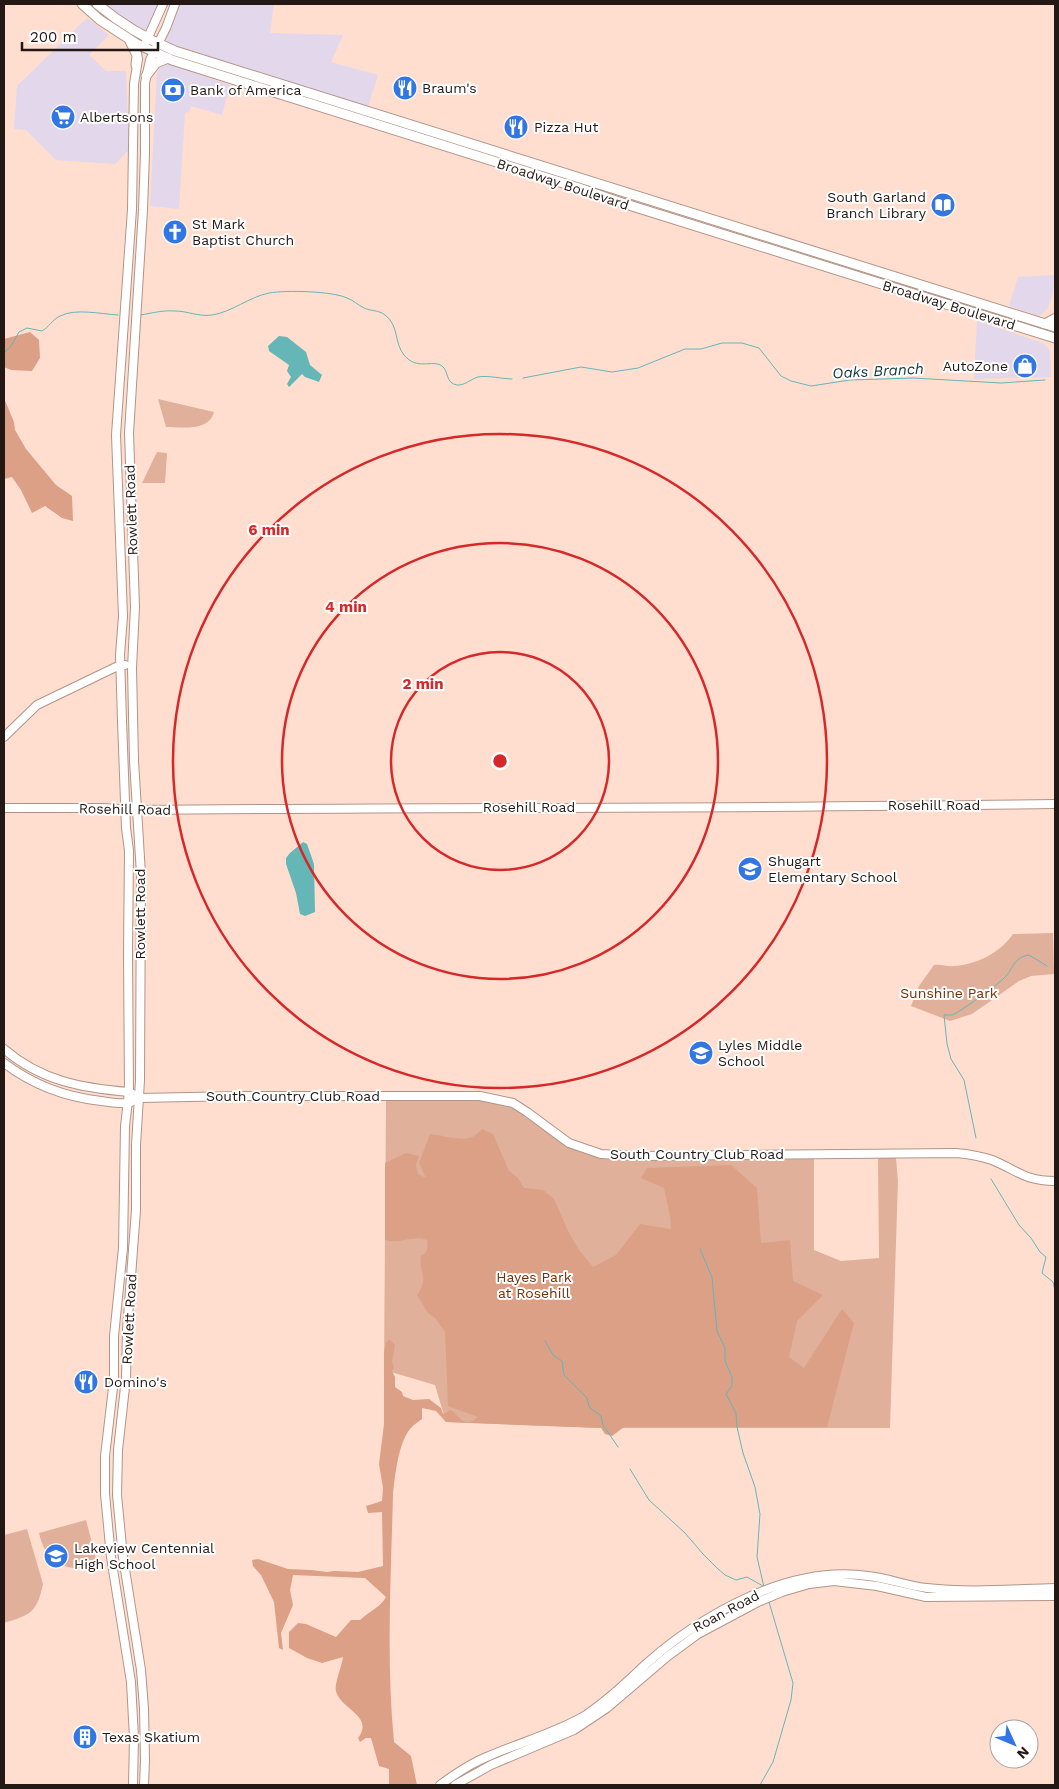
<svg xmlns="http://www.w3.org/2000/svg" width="1059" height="1789" font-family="'Work Sans',sans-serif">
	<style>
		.commercial { fill: #e2d7eb }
		.green { fill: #e0b09a }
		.forest { fill: #dba086 }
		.water { fill: #64b6b7 }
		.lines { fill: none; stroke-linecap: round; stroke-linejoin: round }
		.stream { stroke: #64b6b7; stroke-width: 1 }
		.secondary-casing { stroke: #b29487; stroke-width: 10 }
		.primary-casing { stroke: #b29487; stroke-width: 11 }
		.secondary { stroke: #fff; stroke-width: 8 }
		.primary { stroke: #fff; stroke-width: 9 }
		.ring { fill: none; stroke: #d62828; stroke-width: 2.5 }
		.labels { text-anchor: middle; stroke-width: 4; stroke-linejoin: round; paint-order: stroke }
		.poi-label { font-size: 14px; fill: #231813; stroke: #fff; text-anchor: start }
		.street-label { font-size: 14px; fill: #231813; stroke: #fff }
		.park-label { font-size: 14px; fill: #752f05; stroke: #fff }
		.water-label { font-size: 15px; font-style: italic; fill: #0e3738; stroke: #fff }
		.centre { fill: #d62828; stroke: #fff; stroke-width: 2.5 }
		.ring-label { font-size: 15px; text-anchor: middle; font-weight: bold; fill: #d62828; stroke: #fff; stroke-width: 4; stroke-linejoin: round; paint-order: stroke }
	</style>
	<rect width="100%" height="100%" fill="#ffded0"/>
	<g class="commercial">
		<polygon points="106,4 160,4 147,31 127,20"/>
		<polygon points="178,4 274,4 270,33 343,35 331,62 378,75 368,107 165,42"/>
		<polygon points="87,18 109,35 89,55 106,71 126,71 129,150 115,164 56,160 26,130 14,129 17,86"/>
		<polygon points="167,63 230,85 222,115 191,106 189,112 185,113 179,209 150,206 157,71"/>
		<polygon points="1054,275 1053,293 1048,308 1040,316 1009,306 1018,277"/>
		<polygon points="977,321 1043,343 1050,350 1051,377 974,379"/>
	</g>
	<g class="green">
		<path d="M158,399l56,13c-5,20 -33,15 -48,15z"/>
		<polygon points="157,452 167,453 165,483 142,483"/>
		<path d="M1053,933l1,41 -23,2 -12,5 -47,33 -22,7 -39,-15 8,-20 15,-21c7,-1 14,2 20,1 22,-1 47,-14 59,-32z"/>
		<polygon points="386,1100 487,1100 510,1106 533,1118 559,1141 575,1150 603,1159 624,1160 814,1159 814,1250 841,1261 879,1258 878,1158 896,1158 898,1181 890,1428 601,1428 446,1422 435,1385 384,1370"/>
		<path d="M86,1520l12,46c-30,7 -52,-1 -59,-33z"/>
		<path d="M27,1529l16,55c-6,29 -13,31 -39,39v-88z"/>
	</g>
	<g class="forest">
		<polygon points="30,332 39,340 40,358 32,371 11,370 4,367 4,339"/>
		<polygon points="4,398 14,422 15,430 26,449 56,485 72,496 73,521 62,518 45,506 32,513 21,490 12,477 4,479"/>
		<path d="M482,1129l11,5 16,37 9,7 6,10 19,2 11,9 14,32 11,19 14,17 23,-12 24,-31 31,5 -1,-13 -6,-28 -23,-10 6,-10 84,-3 26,23 4,55 29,-3 3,41 30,14 -26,26 -8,36 15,11 38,-59 12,14 -27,104h-203l-12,9 -7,-2 -4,-6 -155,-6 -10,-11 -14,-3v11c-4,3 -9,6 -12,10 -12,15 -15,47 -17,65 -2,83 -7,166 1,248l17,14 6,29h-28v-16l-10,-3 -8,-28h-5l-6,4 -2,-4c17,-22 -18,-29 -22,-47 -2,-7 6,-25 7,-34l-21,6 -15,-5 -18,-10v-16l9,-9 8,1 30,13 15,-17h9c9,-9 20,-12 26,-23l-21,-19 -72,-3 -3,15 3,15 -12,28 2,17 -4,-2 -5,-46 -13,-27 -8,-9 -1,-6 6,-1 30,10 23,1 16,2 7,-1 24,1 25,-6 -1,-54 -14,1 -2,-7 16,-5 1,-13 -4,-24 5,-40v-71l2,-10 3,-4 6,6 -3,16 2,7 -2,3 3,6v10l7,5 1,4 10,4 16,-1 12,9 2,6 8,-4c9,7 14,19 27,7l-30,-11 -3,-74 -10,-14 -7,-5 -11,-18c13,-16 1,-25 4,-39 7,-3 7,-9 6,-16 -15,-6 -27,5 -42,0v-77l21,-10 13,3 -3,9 2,9 8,4 -7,-15 11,-29c12,1 33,8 42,3 3,-1 7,-5 10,-8z"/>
	</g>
	<g class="water">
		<polygon points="279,336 287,337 306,352 310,365 322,375 319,382 305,377 302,374 289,387 287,384 291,377 287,371 289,365 269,351 268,346"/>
		<polygon points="303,842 307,844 314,864 315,912 305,916 300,914 296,893 286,864 286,858 290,853"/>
	</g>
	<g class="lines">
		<g class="stream">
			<path d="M141,315c11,-2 22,-5 34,-4 13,0 23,6 37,4 20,-3 37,-18 57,-22 17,-3 63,-2 78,5 6,2 11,7 17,10 6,3 15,2 21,7 14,10 9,28 19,40 13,16 28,4 38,11 7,5 3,17 15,19 7,1 14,-6 21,-8 10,-2 24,2 34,2"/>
			<path d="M4,353l7,-7 8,-14 8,-4 15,3c7,-4 10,-11 18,-15 16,-8 40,-2 58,-1"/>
			<polyline points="523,378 581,367 612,372 638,368 685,349 701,349 722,343 742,343 759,348 781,376 791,381 811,386 850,380 913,378 1001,383 1045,380"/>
			<path d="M976,1138l-12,-58 -13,-21 -4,-15 -3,-29c3,0 5,0 8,0 5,-1 47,-31 52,-37 10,-9 8,-20 25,-23l18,11"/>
			<polyline points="991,1179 1019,1225 1031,1238 1040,1252 1046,1257 1042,1273 1053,1282 1055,1290"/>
			<polyline points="700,1249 712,1277 717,1331 725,1348 725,1361 732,1377 732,1386 726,1394 736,1413 737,1427 743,1453 755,1487 760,1514 757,1557 764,1587"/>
			<polyline points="545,1341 553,1355 562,1361 564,1375 587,1398 589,1407 601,1416 603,1425 618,1447"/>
			<polyline points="630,1469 649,1500 685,1533 703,1554 717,1568 725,1575 736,1580 747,1577 763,1586"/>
			<polyline points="760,1785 773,1762 791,1700 793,1683 769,1602"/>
		</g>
		<defs>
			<g id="secondary">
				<polyline points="146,42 163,4"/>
				<polyline points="1044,324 1055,318"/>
				<polyline points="4,737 37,705 118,666 125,665"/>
				<path d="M4,808h98l35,2c306,-3 612,-1 918,-6"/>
				<path d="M4,1049c37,32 78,39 125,43l4,2"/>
				<path d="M4,1063c29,22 61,34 97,38 8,1 19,3 28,2 3,-1 7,-4 10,-5l101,-2h240l33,7 14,9 42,31 32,11 40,2 315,-3c12,1 24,3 36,7 25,10 32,21 63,21"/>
				<polyline points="133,1785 134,1738 131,1682 111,1557 105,1494 105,1456 114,1379 114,1336 123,1248 125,1126 129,1092 128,952 129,851 126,828 122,721 120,655 123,616 116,435 132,209 134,84 138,59"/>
				<polyline points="144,1785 145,1761 144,1708 141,1670 123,1557 117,1495 118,1450 126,1378 127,1330 136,1210 136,1145 140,1080 141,874 134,761 132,668 135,607 129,433 143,210 145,153 145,83 150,60 166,28 175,4"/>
				<path d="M440,1785c15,-11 31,-22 49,-29 32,-14 67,-23 97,-41 22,-15 41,-33 60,-51 19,-17 39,-32 61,-45 48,-29 104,-51 161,-43 20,2 39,10 59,12 42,5 86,1 128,0"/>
				<polyline points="455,1785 491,1765 574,1730 607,1708 668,1656 698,1634 758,1602 782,1592 809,1584 834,1581 877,1586 926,1597 1055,1596"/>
			</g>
			<g id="primary">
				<polyline points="82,4 100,20 137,44 172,60 579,188 616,201 1055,338"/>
				<path d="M97,4c24,20 49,35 78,47l880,276"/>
				<polyline points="130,41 137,55 136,65"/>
				<polyline points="146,76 156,63 168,58"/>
			</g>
		</defs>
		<use href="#secondary" class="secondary-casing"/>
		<use href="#primary" class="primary-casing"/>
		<use href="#secondary" class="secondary"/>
		<use href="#primary" class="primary"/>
	</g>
	<g class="ring">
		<circle cx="500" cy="761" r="109"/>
		<circle cx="500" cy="761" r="218"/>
		<circle cx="500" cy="761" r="327"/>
	</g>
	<defs>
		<symbol id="restaurant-disc" viewBox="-11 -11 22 22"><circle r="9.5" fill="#3276e3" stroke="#fff"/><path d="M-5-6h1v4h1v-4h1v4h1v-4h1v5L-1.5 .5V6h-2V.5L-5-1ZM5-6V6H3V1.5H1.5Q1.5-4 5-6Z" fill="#fff"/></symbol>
		<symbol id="bank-disc" viewBox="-11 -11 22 22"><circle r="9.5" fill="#3276e3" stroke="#fff"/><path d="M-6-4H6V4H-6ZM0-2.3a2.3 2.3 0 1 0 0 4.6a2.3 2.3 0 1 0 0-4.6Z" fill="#fff"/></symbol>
		<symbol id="supermarket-disc" viewBox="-11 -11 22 22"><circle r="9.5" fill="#3276e3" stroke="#fff"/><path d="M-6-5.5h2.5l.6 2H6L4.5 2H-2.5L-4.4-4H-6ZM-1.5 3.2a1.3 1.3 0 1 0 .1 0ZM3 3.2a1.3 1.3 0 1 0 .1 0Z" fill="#fff"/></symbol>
		<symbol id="library-disc" viewBox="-11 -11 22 22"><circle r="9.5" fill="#3276e3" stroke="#fff"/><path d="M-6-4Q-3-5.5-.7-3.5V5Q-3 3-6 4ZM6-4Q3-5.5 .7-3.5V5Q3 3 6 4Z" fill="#fff"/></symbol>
		<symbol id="church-disc" viewBox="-11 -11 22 22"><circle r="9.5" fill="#3276e3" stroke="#fff"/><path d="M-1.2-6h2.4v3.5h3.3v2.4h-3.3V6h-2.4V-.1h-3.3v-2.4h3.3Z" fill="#fff"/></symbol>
		<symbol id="shop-disc" viewBox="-11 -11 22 22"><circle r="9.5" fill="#3276e3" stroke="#fff"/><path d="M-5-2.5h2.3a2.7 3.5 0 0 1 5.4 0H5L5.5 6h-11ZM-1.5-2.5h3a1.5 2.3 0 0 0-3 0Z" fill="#fff"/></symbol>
		<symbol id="school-disc" viewBox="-11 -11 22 22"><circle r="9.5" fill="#3276e3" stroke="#fff"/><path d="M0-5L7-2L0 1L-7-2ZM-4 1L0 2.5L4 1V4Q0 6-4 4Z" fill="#fff"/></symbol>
		<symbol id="building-disc" viewBox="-11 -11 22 22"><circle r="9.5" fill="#3276e3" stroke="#fff"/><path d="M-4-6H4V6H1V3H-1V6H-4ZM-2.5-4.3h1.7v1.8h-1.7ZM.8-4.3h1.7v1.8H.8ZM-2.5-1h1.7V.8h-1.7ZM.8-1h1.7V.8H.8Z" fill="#fff"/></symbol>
	</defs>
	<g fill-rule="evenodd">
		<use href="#restaurant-disc" x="391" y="74" width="28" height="28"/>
		<use href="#bank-disc" x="159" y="76" width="28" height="28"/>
		<use href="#supermarket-disc" x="49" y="103" width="28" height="28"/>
		<use href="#restaurant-disc" x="502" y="113" width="28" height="28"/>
		<use href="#library-disc" x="929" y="191" width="28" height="28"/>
		<use href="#church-disc" x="161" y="218" width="28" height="28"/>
		<use href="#shop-disc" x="1011" y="352" width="28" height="28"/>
		<use href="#school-disc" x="736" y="855" width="28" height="28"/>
		<use href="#school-disc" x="687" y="1039" width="28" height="28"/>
		<use href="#restaurant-disc" x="72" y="1368" width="28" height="28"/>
		<use href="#school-disc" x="42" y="1542" width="28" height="28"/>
		<use href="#building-disc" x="71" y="1723" width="28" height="28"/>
	</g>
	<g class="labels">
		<g class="poi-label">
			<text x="422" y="93">Braum's</text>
			<text x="190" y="95">Bank of America</text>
			<text x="80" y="122">Albertsons</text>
			<text x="534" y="132">Pizza Hut</text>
			<text x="926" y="202" text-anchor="end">South Garland<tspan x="926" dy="16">Branch Library</tspan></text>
			<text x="192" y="229">St Mark<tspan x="192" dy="16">Baptist Church</tspan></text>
			<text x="1008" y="371" text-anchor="end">AutoZone</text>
			<text x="768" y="866">Shugart<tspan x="768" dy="16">Elementary School</tspan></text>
			<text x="718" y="1050">Lyles Middle<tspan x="718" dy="16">School</tspan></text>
			<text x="104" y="1387">Domino's</text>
			<text x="74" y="1553">Lakeview Centennial<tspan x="74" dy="16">High School</tspan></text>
			<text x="102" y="1742">Texas Skatium</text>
		</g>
		<g class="street-label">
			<text transform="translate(563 184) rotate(18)" y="5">Broadway Boulevard</text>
			<text transform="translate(949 305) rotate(17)" y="5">Broadway Boulevard</text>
			<text transform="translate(131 510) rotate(-92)" y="5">Rowlett Road</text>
			<text x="934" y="810">Rosehill Road</text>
			<text x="529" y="812">Rosehill Road</text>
			<text transform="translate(125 809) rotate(1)" y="5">Rosehill Road</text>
			<text transform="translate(140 914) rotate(-90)" y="5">Rowlett Road</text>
			<text x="293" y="1101">South Country Club Road</text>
			<text x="697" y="1159">South Country Club Road</text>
			<text transform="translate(129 1319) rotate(-87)" y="5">Rowlett Road</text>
			<text transform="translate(726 1611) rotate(-28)" y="5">Roan Road</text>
		</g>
		<g class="park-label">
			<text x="949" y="998">Sunshine Park</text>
			<text x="534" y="1282">Hayes Park<tspan x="534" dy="16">at Rosehill</tspan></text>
		</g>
		<g class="water-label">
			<text transform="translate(878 371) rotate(-3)" y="5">Oaks Branch</text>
		</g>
	</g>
	<circle cx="500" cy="761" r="8" class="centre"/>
	<g class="ring-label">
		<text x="269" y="535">6 min</text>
		<text x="346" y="612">4 min</text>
		<text x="423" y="689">2 min</text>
	</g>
	<rect width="1059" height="1789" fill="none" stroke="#231813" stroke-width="10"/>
	<g transform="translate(1014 1744) rotate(134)"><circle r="24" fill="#ffffff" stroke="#a7a3a1"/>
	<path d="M0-4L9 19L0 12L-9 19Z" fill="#3276e3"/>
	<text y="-8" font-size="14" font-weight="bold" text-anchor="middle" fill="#231813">N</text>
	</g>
	<path d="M22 42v8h136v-8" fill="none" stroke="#231813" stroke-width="2.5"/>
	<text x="30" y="42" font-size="15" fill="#231813" stroke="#ffffff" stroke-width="4" paint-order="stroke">200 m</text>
</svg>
